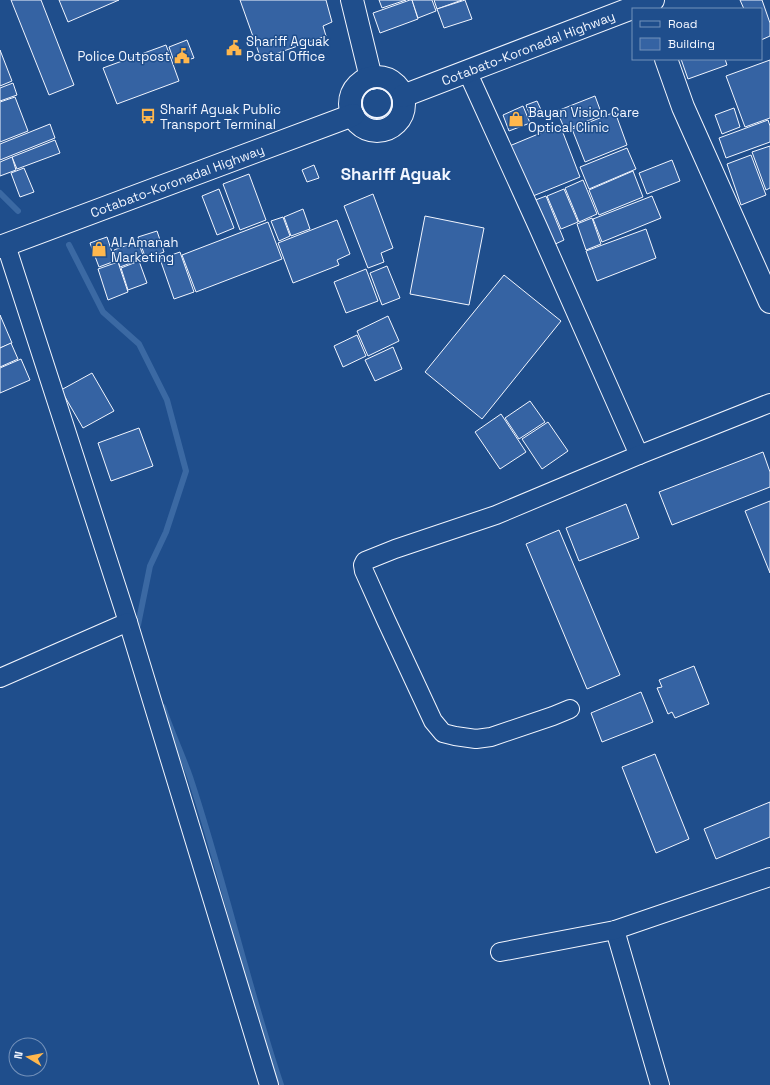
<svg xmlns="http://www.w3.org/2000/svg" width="770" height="1085" font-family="'Space Grotesk',sans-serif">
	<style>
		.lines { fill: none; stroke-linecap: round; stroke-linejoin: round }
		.stream { stroke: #3b69a3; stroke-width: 6 }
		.building { fill: #3563a3; stroke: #f2f6ff }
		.street-casing { stroke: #f2f6ff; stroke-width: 20 }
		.secondary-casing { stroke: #f2f6ff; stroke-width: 24 }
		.highway-casing { stroke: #f2f6ff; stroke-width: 24 }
		.street { stroke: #1f4e8c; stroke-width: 18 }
		.secondary { stroke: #1f4e8c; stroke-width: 22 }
		.highway { stroke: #1f4e8c; stroke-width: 22 }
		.wall { stroke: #f2f6ff; stroke-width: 2 }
		.labels { text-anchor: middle; stroke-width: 3; stroke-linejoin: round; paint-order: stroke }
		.poi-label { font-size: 13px; fill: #f2f6ff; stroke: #1f4e8c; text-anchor: start }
		.street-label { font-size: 13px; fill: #f2f6ff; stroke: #1f4e8c }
		.district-label { font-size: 17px; font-weight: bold; fill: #f2f6ff; stroke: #1f4e8c }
	</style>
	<rect width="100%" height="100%" fill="#1f4e8c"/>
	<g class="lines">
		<g class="stream">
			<polyline points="0,193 18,211"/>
			<polyline points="69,245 103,312 139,344 167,400 186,471 166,532 150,566 138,625"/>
			<path d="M163,707c8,24 19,47 27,70 34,102 57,207 91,308"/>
		</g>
	</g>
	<g class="building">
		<polygon points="11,0 41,0 74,85 49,95"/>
		<polygon points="59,0 119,0 68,22"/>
		<polygon points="240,0 326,0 332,22 323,26 326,36 261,59"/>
		<polygon points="379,0 406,0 382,8"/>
		<polygon points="410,0 412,0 418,19 380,33 373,13"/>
		<polygon points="412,0 432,0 436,11 418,18"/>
		<polygon points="434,0 462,0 437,9"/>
		<polygon points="465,0 472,19 444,28 437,9"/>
		<polygon points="740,0 762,0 770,23 770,36 761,40 761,9 744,9"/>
		<polygon points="187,40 194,58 175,64 169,47"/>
		<polygon points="166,45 179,81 117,104 103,68"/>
		<polygon points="0,50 12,81 0,86"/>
		<polygon points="681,59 725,59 727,65 688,79"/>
		<polygon points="770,60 770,118 745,127 726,76"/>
		<polygon points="13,83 17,95 0,101 0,88"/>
		<polygon points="595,96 602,115 565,130 557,111"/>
		<polygon points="15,97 28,131 0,142 0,102"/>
		<polygon points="537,101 543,114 531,118 526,105"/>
		<polygon points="523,106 530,123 509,131 503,115"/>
		<polygon points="734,108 740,127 722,134 715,115"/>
		<polygon points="615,112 627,145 585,162 572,129"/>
		<polygon points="768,120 770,126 770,142 726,158 719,138"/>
		<polygon points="50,124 55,138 0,160 0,144"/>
		<polygon points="560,125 580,177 528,198 507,147"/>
		<polygon points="55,140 60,153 17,169 12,157"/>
		<polygon points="770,146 770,188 766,190 752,152"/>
		<polygon points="627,148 636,169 589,189 580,167"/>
		<polygon points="751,155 766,195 741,205 727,164"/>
		<polygon points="12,157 16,170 0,176 0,162"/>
		<polygon points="672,160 680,181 647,194 639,173"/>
		<polygon points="314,165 319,178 307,182 302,170"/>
		<polygon points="24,168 34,192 20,197 11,173"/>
		<polygon points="633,171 643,197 599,215 589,190"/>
		<polygon points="249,174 266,220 240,230 223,184"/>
		<polygon points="583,180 597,214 579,222 565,188"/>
		<polygon points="219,189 234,228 217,235 202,196"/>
		<polygon points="564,189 578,222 561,229 547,196"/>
		<polygon points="373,194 393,248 381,253 384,262 368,268 344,206"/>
		<polygon points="546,196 564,240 551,246 533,201"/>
		<polygon points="652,196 661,218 602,242 593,219"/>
		<polygon points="303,209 310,229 291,236 284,217"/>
		<polygon points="425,216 484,228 469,305 410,294"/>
		<polygon points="283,217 290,236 279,241 271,221"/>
		<polygon points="592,218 601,244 586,250 577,224"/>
		<polygon points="337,220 350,254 337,260 339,265 293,283 278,243"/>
		<polygon points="268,222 282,259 196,292 182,255"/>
		<polygon points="646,229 656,258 597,281 586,251"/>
		<polygon points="157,231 164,252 146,259 138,237"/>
		<polygon points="107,237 115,261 99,267 90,243"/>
		<polygon points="138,241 144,258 120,267 114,250"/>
		<polygon points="180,252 194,292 174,299 160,259"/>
		<polygon points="139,261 147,283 128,290 121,268"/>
		<polygon points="118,262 128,292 108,300 98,269"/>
		<polygon points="387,266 400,298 382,305 370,273"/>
		<polygon points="366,269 378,301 346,313 334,282"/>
		<polygon points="504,275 561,321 482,419 425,372"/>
		<polygon points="0,315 12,343 0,348"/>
		<polygon points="388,316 399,341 368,356 357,331"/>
		<polygon points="357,335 366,356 343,367 334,346"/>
		<polygon points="11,343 18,359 0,367 0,348"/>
		<polygon points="393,347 402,369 375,381 365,360"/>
		<polygon points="21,359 30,380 0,393 0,368"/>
		<polygon points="92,373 114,411 83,428 61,390"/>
		<polygon points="530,401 545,422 519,439 505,418"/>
		<polygon points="501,414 526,452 500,469 475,432"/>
		<polygon points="548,422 568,451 542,469 522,439"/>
		<polygon points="139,428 153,466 111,481 98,443"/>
		<polygon points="763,452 770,472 770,487 672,525 659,492"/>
		<polygon points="770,501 770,573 745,511"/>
		<polygon points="626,504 639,538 579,561 566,528"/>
		<polygon points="559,530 620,675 587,689 526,544"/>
		<polygon points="694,666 709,704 675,718 672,712 668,714 657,688 662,687 659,680"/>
		<polygon points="641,692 653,722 602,742 591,713"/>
		<polygon points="655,754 689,839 656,853 622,767"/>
		<polygon points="770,802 770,837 716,859 704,829"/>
	</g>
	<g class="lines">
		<defs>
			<g id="street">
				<polyline points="467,71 538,227 639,455"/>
				<polyline points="6,245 128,622 269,1085"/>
				<polyline points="0,678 128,622"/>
				<polyline points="570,709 553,716 491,737 476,739 455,736 443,733 433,721 386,620 364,571 363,565 365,561 395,549 496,515 639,455 770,403"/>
				<polyline points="615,930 660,1085"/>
				<polyline points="500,952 615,930 770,877"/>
			</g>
			<g id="secondary">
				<polyline points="352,0 371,78"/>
				<polyline points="666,59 683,107 770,302"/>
			</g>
			<g id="highway">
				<circle cx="377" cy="104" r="27"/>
				<path id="s1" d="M403,96l250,-96"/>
				<path id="s2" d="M0,247l353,-132"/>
			</g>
		</defs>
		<use href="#street" class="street-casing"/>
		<use href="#secondary" class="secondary-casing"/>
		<use href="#highway" class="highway-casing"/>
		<use href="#street" class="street"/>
		<use href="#secondary" class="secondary"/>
		<use href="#highway" class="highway"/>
		<circle class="wall" cx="377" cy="103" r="15"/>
	</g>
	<defs>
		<symbol id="civic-bare" viewBox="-9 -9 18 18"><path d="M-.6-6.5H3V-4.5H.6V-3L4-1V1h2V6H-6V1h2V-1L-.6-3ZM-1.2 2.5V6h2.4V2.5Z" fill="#ffb74d" stroke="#1f4e8c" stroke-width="2.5" paint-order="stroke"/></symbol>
		<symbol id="bus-bare" viewBox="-9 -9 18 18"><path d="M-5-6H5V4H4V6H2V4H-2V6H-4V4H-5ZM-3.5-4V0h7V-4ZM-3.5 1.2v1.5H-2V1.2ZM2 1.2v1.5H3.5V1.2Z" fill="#ffb74d" stroke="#1f4e8c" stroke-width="2.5" paint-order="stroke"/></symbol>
		<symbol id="shop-bare" viewBox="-9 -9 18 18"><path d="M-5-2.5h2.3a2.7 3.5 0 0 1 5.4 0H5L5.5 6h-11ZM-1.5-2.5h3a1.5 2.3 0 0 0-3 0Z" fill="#ffb74d" stroke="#1f4e8c" stroke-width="2.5" paint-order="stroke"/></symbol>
	</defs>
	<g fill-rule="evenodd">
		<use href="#civic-bare" x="223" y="37" width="22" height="22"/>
		<use href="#civic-bare" x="171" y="45" width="22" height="22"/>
		<use href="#bus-bare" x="137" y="105" width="22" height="22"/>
		<use href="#shop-bare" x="505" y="108" width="22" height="22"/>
		<use href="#shop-bare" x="88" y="238" width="22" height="22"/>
	</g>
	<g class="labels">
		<g class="poi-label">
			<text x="246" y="46">Shariff Aguak<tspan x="246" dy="15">Postal Office</tspan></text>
			<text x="170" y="61" text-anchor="end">Police Outpost</text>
			<text x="160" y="114">Sharif Aguak Public<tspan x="160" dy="15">Transport Terminal</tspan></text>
			<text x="528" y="117">Bayan Vision Care<tspan x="528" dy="15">Optical Clinic</tspan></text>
			<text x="111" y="247">Al-Amanah<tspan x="111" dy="15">Marketing</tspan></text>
		</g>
		<g class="street-label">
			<text dy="5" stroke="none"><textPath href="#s1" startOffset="134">Cotabato-Koronadal Highway</textPath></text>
			<text dy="5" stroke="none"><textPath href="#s2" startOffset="189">Cotabato-Koronadal Highway</textPath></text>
		</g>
		<g class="district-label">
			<text x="396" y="180">Shariff Aguak</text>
		</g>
	</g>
	<rect x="632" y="8" width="130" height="52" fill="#1f4e8c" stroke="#7391ba"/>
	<rect x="640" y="21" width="20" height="6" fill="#1f4e8c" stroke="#7391ba"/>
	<text x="668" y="28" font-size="12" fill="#f2f6ff">Road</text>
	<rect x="640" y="38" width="20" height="12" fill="#3563a3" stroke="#7391ba"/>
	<text x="668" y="48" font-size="12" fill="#f2f6ff">Building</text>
	<g transform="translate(28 1057) rotate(280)"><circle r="19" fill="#1f4e8c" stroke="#7391ba"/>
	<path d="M0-3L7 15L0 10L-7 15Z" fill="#ffb74d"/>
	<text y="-6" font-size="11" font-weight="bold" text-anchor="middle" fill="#f2f6ff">N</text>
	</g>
</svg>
